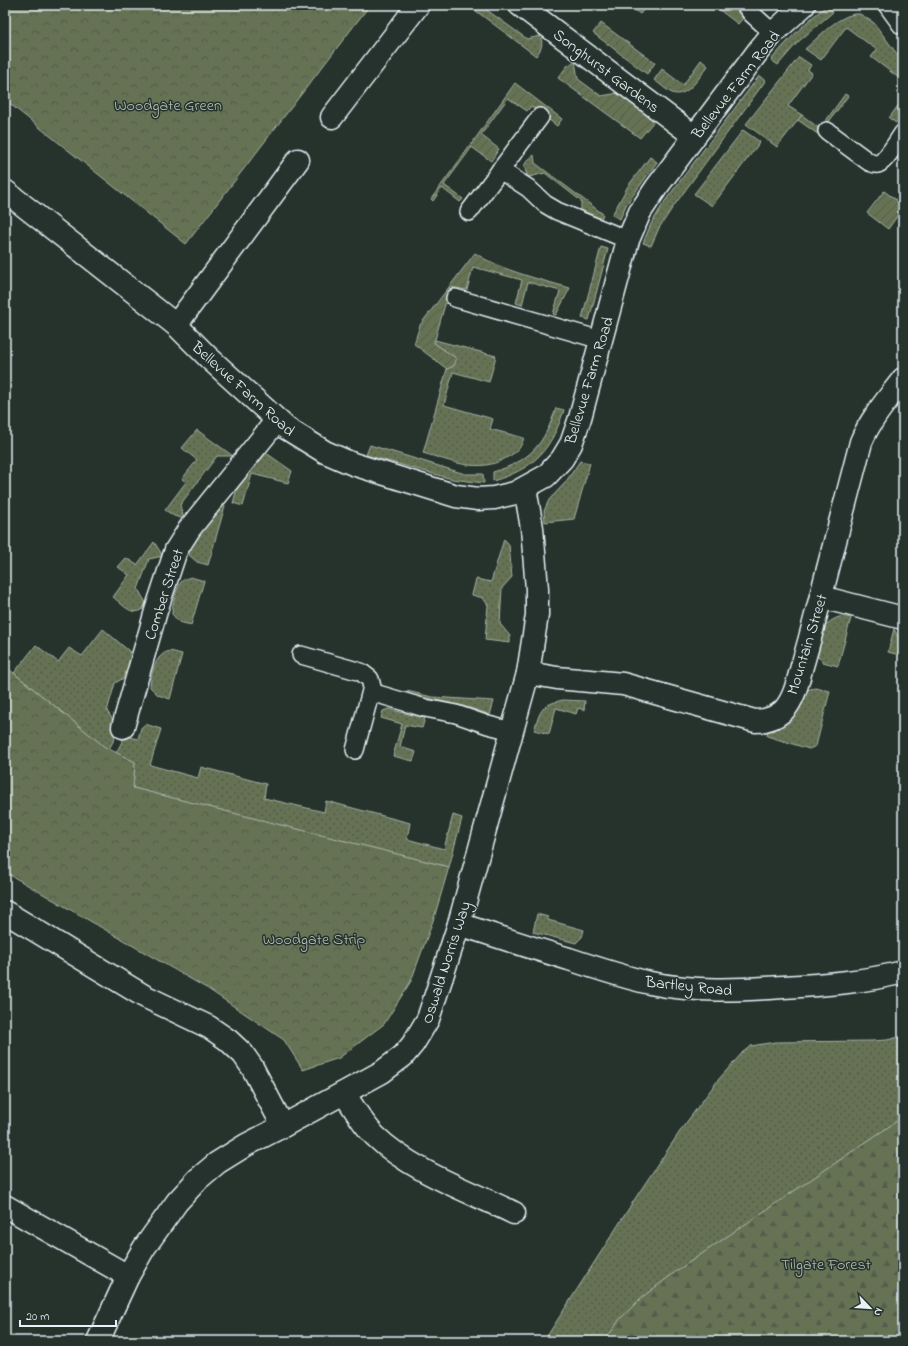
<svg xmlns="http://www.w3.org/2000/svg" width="908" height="1346" font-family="'Indie Flower',sans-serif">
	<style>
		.grass { fill: url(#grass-dots); stroke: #a6b2a6 }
		.forest { fill: url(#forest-firs); stroke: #a6b2a6 }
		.park { fill: url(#park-crowns); stroke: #a6b2a6 }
		.garden { fill: url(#garden-furrows); stroke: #a6b2a6 }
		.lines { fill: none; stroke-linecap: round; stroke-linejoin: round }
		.lane-casing { stroke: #e8f1f8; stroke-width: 20 }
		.street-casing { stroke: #e8f1f8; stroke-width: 25 }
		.secondary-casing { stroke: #e8f1f8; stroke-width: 25 }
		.lane { stroke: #26332d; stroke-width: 17 }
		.street { stroke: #26332d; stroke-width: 22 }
		.secondary { stroke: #26332d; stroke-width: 22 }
		.labels { text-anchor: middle; stroke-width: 3; stroke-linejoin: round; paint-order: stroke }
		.street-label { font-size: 16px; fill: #e8f1f8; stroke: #26332d }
		.park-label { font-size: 16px; fill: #b4beb6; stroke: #26332d }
	</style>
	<defs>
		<pattern id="grass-dots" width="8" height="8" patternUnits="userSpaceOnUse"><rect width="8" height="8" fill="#657253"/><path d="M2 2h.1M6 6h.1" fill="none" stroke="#545b4e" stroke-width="1.8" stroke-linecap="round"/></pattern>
		<pattern id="forest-firs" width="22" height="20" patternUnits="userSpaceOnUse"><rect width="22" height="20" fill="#657253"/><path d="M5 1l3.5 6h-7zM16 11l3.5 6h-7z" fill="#545b4e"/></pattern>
		<pattern id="park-crowns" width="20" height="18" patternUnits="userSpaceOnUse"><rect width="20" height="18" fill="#657253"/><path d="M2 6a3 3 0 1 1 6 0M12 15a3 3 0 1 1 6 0" fill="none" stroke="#545b4e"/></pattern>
		<pattern id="garden-furrows" width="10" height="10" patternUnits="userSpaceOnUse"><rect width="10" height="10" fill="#657253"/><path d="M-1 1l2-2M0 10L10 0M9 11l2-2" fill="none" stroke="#545b4e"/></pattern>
	</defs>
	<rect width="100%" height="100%" fill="#26332d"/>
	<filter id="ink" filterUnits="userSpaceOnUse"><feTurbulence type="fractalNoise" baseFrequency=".025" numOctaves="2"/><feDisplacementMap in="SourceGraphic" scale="8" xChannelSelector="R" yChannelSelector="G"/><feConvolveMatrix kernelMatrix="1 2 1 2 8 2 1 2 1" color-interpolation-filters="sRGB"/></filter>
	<g filter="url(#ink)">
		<g class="grass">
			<path d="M468,5h12l47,34 13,-3c4,9 1,13 -4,20z"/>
			<polygon points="713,5 734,5 743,18 738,24"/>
			<path d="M828,5l5,7 -35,30 -20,23 -7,-5c18,-21 35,-39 57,-55z"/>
			<path d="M854,14h6l14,9 29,39v19l-32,-24 6,-7 -31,-23 -25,33 -16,-11c14,-12 30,-31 49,-35z"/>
			<polygon points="799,57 811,65 808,70 812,73 788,106 802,115 777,147 746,124"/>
			<polygon points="759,76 766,80 673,207 659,228 651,246 643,243 651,224 665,201"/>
			<polygon points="903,99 903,113 896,123 889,118"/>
			<polygon points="743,130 760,142 712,206 694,194"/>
			<polygon points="470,146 472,147 444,185 463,199 460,202 442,188 433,201 431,199"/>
			<polygon points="534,155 535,163 603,214 601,219 581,210 581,201 545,173 529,177 527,175 524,166 527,161"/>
			<polygon points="650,157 657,162 626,205 620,219 612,215 628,186"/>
			<polygon points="601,247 608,249 589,320 582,318"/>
			<path d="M435,340l61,16 -7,26 -36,-10 -9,33 49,14 -3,10 34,9c-5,13 -6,13 -18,20 -27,16 -55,3 -83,-5l24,-84 7,-3 2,-8 -22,-15z"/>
			<path d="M556,408l8,2c-13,40 -30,59 -71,71v-9c37,-11 51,-27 63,-64z"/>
			<polygon points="197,430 233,456 217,456 180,505 184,519 174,516 165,510 186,482 182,479 197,460 182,448"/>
			<polygon points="370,445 465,474 483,474 484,483 452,479 366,455"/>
			<polygon points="262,450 292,471 288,483 252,474 243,506 233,503 239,481"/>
			<polygon points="580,461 590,463 574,519 545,522 544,511 549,500 565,483"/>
			<polygon points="223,502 225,506 208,565 197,562 189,555 189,549"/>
			<polygon points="504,539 507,542 509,545 512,577 502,588 500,624 510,636 510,643 485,640 488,605 483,598 472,595 476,579 491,582"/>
			<path d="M154,542l9,14 -14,3 -11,30 8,14 -4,7c-11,6 -20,-6 -29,-13l16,-22 -11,-8 8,-9 11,7z"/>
			<path d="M191,577l13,4 -13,44 -12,-3 -7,-8c0,-8 4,-27 10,-33 2,-2 6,-3 9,-4z"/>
			<path d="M843,616l8,2 -13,48 -15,-4 -7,-7c5,-19 5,-34 27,-39z"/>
			<polygon points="103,629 129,651 132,660 129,675 115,683 107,711 115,723 113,732 117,734 109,749 105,747 14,673 36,645 58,662 69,648 82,656"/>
			<polygon points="894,629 901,642 903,643 903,656 888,652"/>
			<path d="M170,651l12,3 -12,45 -12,-4 -8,-8c1,-13 5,-33 20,-36z"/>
			<path d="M815,688l15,3 -14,55 -7,3 -42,-13 1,-6c21,1 29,-24 38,-40z"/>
			<path d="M407,691l25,6 62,4 -4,14c-26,-11 -54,-14 -81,-21z"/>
			<path d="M563,700l22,1 -1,9 -6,-2 -2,6 -20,-6 -7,26 -15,-4c7,-21 7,-25 29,-30z"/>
			<polygon points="388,709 425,718 422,728 405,725 400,747 416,752 413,761 393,756 402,724 381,718 383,711"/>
			<polygon points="145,724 161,729 150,765 198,778 201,767 266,784 264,798 324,812 326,801 410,823 407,839 444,849 453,815 462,818 449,867 133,788 135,762 116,753 125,736 138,739 141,728"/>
			<polygon points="537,914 548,917 548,920 584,930 582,937 576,943 533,932"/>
			<polygon points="903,1036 903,1117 678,1270 641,1298 620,1319 605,1341 544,1341 640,1191 683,1127 718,1080 743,1052 751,1046 775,1042 872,1041 887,1040"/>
		</g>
		<polygon class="forest" points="903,1117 903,1341 605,1341 620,1319 641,1298 678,1270"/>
		<g class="park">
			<polygon points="5,5 370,5 186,244 5,100"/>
			<polygon points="5,666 105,747 135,762 133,788 449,867 434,918 411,981 384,1024 339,1058 303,1070 284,1040 208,989 5,872"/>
		</g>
		<g class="garden">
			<polygon points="628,5 643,5 646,7 640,14"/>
			<polygon points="601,23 655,63 647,74 593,33"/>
			<path d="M701,60l7,6c-8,10 -21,33 -36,27 -6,-3 -12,-9 -18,-13l8,-11 21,16z"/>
			<polygon points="575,61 578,79 601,96 619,93 654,121 640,138 558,78 567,66"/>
			<polygon points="515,83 562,119 557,126 531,106 527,111 508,98 481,135 499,149 491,161 470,146"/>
			<polygon points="845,94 848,96 819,135 798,120 802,115 820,129"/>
			<polygon points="884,191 902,204 903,203 903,208 888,229 867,213"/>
			<path d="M475,253c24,17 67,27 95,35l-14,27 -3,-1 7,-23 -32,-9 -6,23 -6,-2 6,-23 -49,-13 -6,23 -17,-3 -16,56 22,15c0,7 -2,8 -9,11l-33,-25 6,-19z"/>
		</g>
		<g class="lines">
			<defs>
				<g id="lane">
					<polyline points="745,5 752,14 773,33"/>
					<path d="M827,131l42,31c3,1 6,3 9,2 8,-3 20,-24 25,-31"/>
					<polyline points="500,170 528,188 545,204 557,211 628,240"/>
					<polyline points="469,212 540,117"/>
					<polyline points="455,298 601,340"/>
					<polyline points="301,655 361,672 370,679 372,687 355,750"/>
					<polyline points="371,692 425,708 456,714 488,725 512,731"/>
				</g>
				<g id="street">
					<polyline points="520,5 694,136"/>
					<polyline points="890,5 903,23"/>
					<polyline points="332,117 418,5"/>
					<polyline points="176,325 298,160"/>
					<polyline points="821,597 903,618"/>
					<path d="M528,673l29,5 66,6 132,37c10,0 20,-3 28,-10 11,-11 15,-30 19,-45 7,-23 13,-47 19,-70 13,-52 27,-103 40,-154 10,-24 27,-43 42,-63"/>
					<polyline points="123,727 156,611 176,550 190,528 277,420"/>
					<polyline points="5,912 144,996 209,1027 228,1040 243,1054 252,1067 283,1126"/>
					<path d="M459,924c37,12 73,24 110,35 27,9 54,18 81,24 44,9 89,7 133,4 40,-2 81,-5 120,-15"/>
					<path d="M344,1093c10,15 18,30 31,43 36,35 94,55 139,77"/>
					<polyline points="5,1206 128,1276"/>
				</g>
				<g id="secondary">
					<polyline points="5,191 176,325 209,358 286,428 325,452 353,464 456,496 478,499 494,498 515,493 546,476 562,459 571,444 580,418 628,240 640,212 656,188 759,50 773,33 804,5"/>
					<polyline points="98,1341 128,1276 144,1248 177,1202 198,1179 217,1163 246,1145 283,1126 382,1072 403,1056 413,1044 428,1019 459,924 528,673 537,615 537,589 532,528 525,488"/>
				</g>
			</defs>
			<use href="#lane" class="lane-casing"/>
			<use href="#street" class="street-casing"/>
			<use href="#secondary" class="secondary-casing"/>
			<use href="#lane" class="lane"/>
			<use href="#street" class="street"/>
			<use href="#secondary" class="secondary"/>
		</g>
	</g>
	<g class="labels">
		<g class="street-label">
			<text transform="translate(607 70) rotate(37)" y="6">Songhurst Gardens</text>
			<text transform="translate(735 84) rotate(-52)" y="6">Bellevue Farm Road</text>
			<text transform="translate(588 380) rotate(-73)" y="6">Bellevue Farm Road</text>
			<text transform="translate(244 388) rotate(42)" y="6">Bellevue Farm Road</text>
			<text transform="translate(163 594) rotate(-72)" y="6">Comber Street</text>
			<text transform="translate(806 644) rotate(-73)" y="6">Mountain Street</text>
			<text transform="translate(445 962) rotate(-72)" y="6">Oswald Norris Way</text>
			<text transform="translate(689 985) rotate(6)" y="6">Bartley Road</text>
		</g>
		<g class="park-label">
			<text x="168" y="110">Woodgate Green</text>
			<text x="314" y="944">Woodgate Strip</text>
			<text x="826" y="1269">Tilgate Forest</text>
		</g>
	</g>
	<rect width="908" height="1346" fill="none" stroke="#26332d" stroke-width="20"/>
	<rect x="10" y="10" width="888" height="1326" fill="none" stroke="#e8f1f8" stroke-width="1.5" filter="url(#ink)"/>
	<g transform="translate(870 1308) rotate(115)" stroke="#26332d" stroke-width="3" paint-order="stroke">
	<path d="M0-3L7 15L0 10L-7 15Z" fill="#e8f1f8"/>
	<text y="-6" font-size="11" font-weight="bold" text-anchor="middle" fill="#e8f1f8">N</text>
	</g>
	<path d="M20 1320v6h96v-6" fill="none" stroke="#e8f1f8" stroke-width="2"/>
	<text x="26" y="1320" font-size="12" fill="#e8f1f8" stroke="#26332d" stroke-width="3" paint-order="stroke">20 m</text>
</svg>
